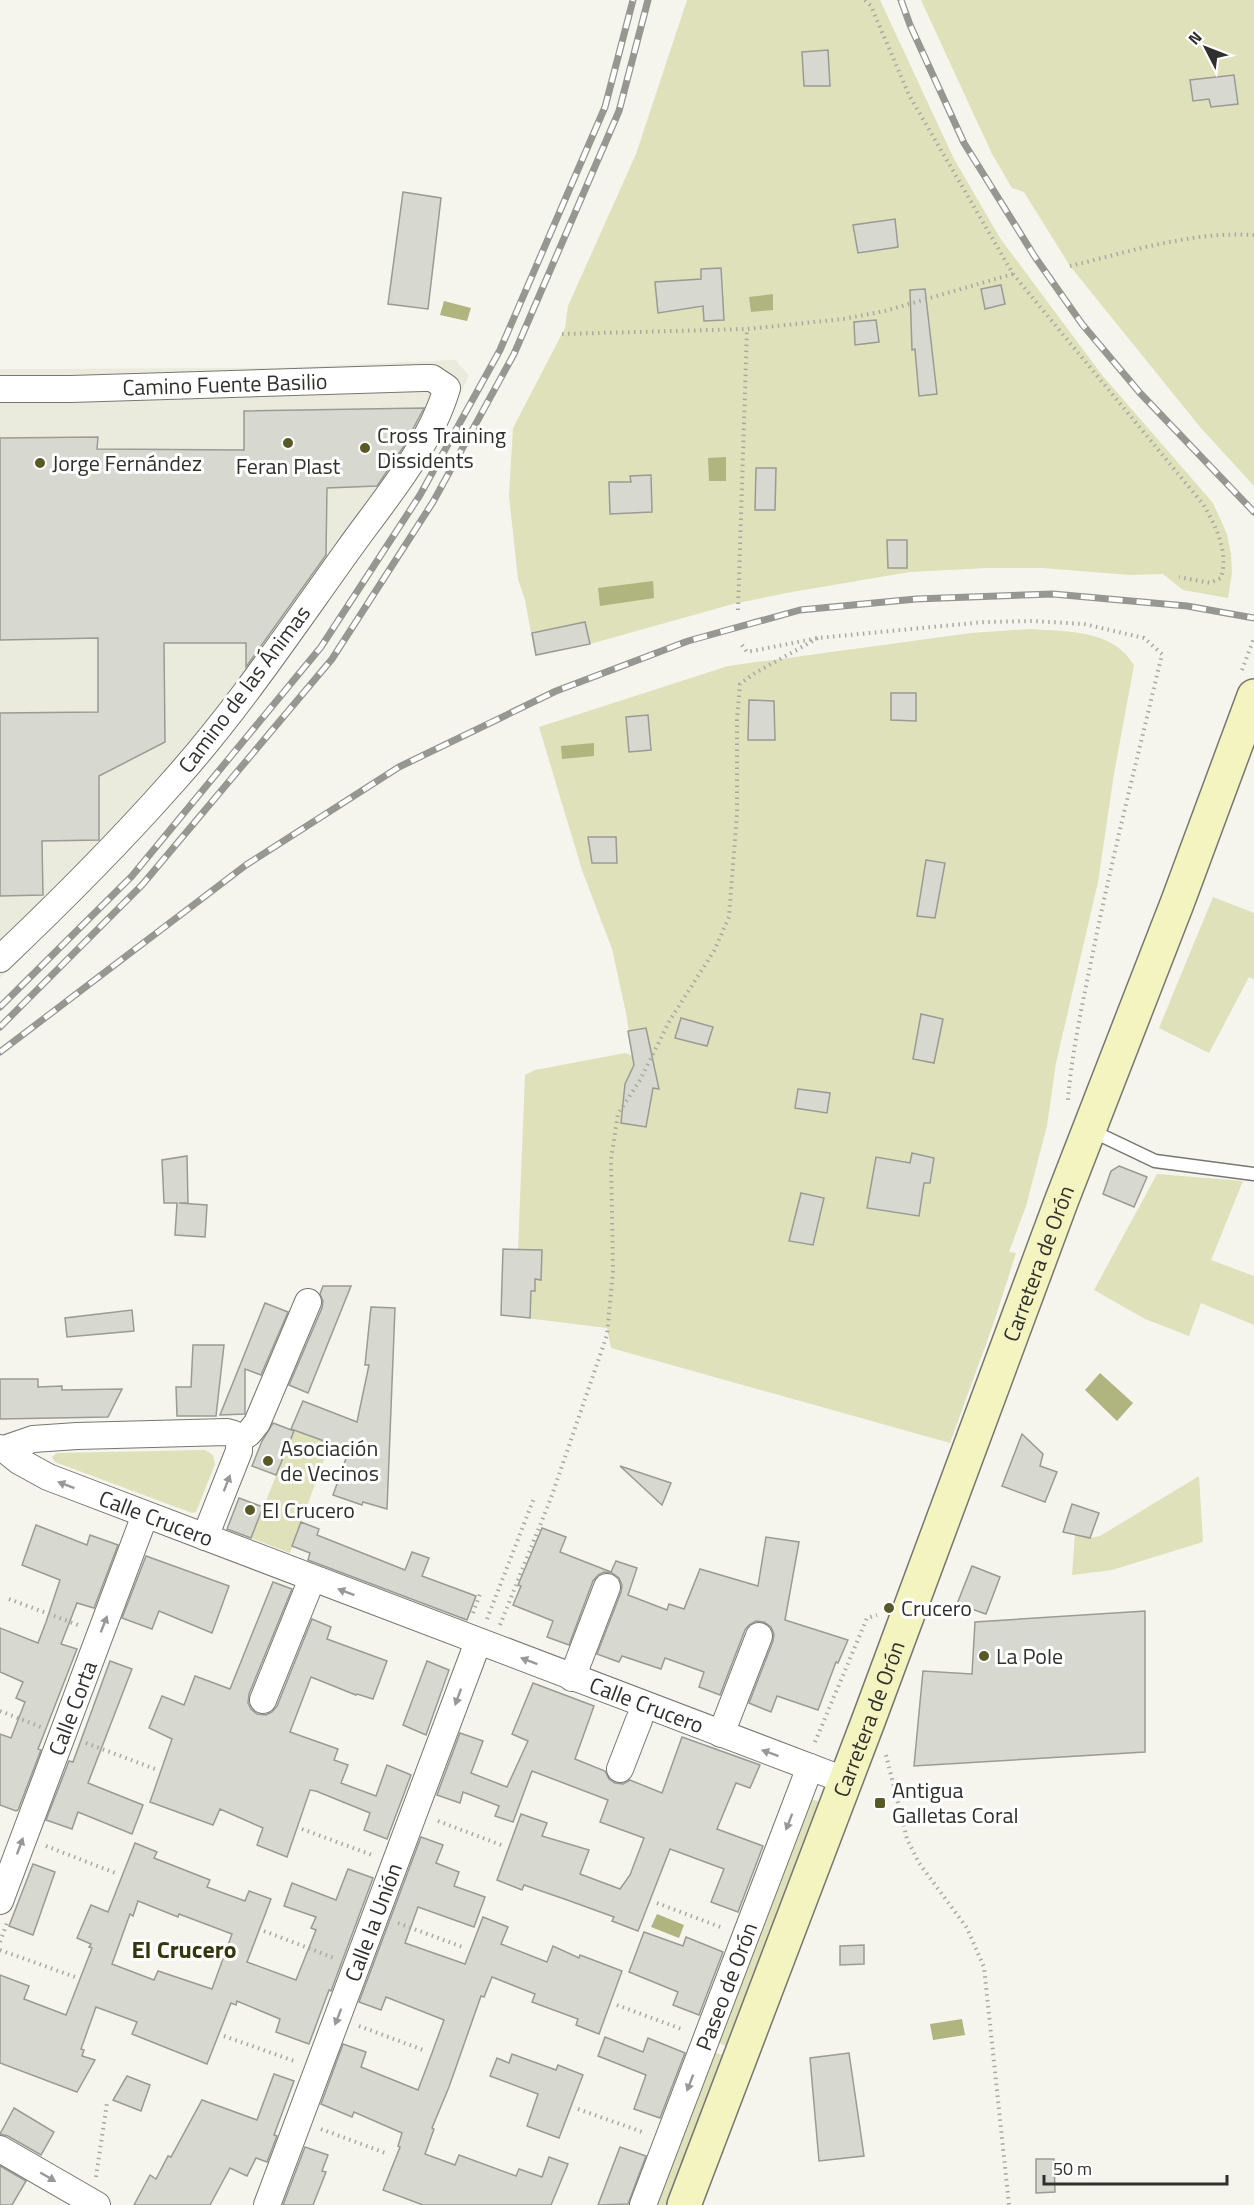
<svg xmlns="http://www.w3.org/2000/svg" width="1254" height="2205" font-family="'Titillium Web',sans-serif">
	<style>
		.built { fill: #eaebdc }
		.green { fill: #dee1b9 }
		.water { fill: #b0b47e }
		.building { fill: #d7d8d0; stroke: #9a9b94; stroke-width: 1.5; fill-rule: evenodd }
		.lines { fill: none; stroke-linecap: round; stroke-linejoin: round }
		.lane-casing { stroke: #767770; stroke-width: 15 }
		.street-casing { stroke: #767770; stroke-width: 28 }
		.secondary-casing { stroke: #767770; stroke-width: 36 }
		.path { stroke: #a9a9a4; stroke-width: 4; stroke-dasharray: 1.5 4.5; stroke-linecap: butt }
		.lane { stroke: #fff; stroke-width: 12 }
		.street { stroke: #fff; stroke-width: 26 }
		.secondary { stroke: #f3f4c0; stroke-width: 33 }
		.rail-casing { stroke: #979792; stroke-width: 7 }
		.rail { stroke: #fff; stroke-width: 4.5; stroke-dasharray: 14; stroke-linecap: butt }
		.oneway { fill: #989896 }
		.poi-dot { fill: #575927; stroke: #fff; stroke-width: 2 }
		.labels { text-anchor: middle; stroke-width: 6; stroke-linejoin: round; paint-order: stroke }
		.street-label { font-size: 22px; fill: #30302d; stroke: #fff }
		.poi-label { font-size: 22px; fill: #30302d; stroke: #fff; text-anchor: start }
		.neighbourhood-label { font-size: 24px; font-weight: bold; fill: #35360d; stroke: #fff }
	</style>
	<rect width="100%" height="100%" fill="#f5f5ee"/>
	<polygon class="built" points="456,360 469,376 430,453 361,554 251,708 173,803 53,927 0,978 0,369 272,368"/>
	<g class="green">
		<polygon points="687,0 880,0 954,159 1000,238 1102,375 1213,503 1227,534 1231,554 1232,573 1228,598 1183,590 1163,574 1130,575 1042,568 988,568 910,572 792,592 733,604 590,644 535,655 525,600 518,579 509,496 513,428 565,328 568,306 636,154"/>
		<polygon points="921,0 1254,0 1254,486 1200,427 1070,266 1024,192 1012,188 992,154"/>
		<path d="M1031,629c37,3 81,0 103,36l-20,109 -16,108 -42,181 -9,63 -21,80 -17,46 7,1 -22,69 -44,121 -339,-95 -4,-20 -106,-13 17,-66 7,-174 10,-5 90,-17 8,3 -7,-43 -14,-64 -30,-79 -43,-143 189,-61 243,-33z"/>
		<polygon points="1213,897 1254,913 1254,979 1249,977 1209,1053 1159,1028"/>
		<polygon points="1157,1174 1243,1181 1211,1260 1254,1276 1254,1325 1201,1303 1189,1336 1145,1319 1094,1290"/>
		<polygon points="294,1431 330,1443 290,1553 251,1538"/>
		<polygon points="205,1450 213,1455 215,1464 196,1512 192,1513 55,1462 52,1457 57,1453"/>
		<polygon points="1199,1476 1203,1542 1112,1570 1072,1575 1075,1534 1090,1538 1100,1536"/>
		<polygon points="815,1800 819,1802 726,2046 717,2042 807,1802"/>
		<polygon points="713,2052 723,2055 666,2205 655,2205"/>
	</g>
	<g class="water">
		<polygon points="773,294 773,310 751,312 749,297"/>
		<polygon points="444,301 471,308 467,321 440,315"/>
		<polygon points="726,457 726,481 709,481 708,458"/>
		<polygon points="653,581 654,598 600,606 598,588"/>
		<polygon points="594,743 594,756 562,759 561,746"/>
		<polygon points="1100,1373 1133,1403 1117,1421 1085,1390"/>
		<polygon points="657,1914 684,1925 679,1938 651,1927"/>
		<polygon points="962,2019 965,2035 933,2040 930,2024"/>
	</g>
	<g class="building">
		<polygon points="828,50 830,86 804,86 802,52"/>
		<polygon points="1234,75 1238,104 1211,107 1209,99 1193,101 1190,80"/>
		<polygon points="403,192 441,198 428,309 388,304"/>
		<polygon points="895,219 898,247 858,253 853,225"/>
		<polygon points="721,268 724,320 704,321 703,306 658,313 655,282 701,279 701,269"/>
		<polygon points="1001,285 1005,304 985,309 981,289"/>
		<polygon points="925,289 937,394 919,396 915,349 912,350 910,290"/>
		<polygon points="876,320 879,342 855,345 854,322"/>
		<polygon points="424,408 404,446 377,486 327,488 326,555 246,667 246,643 164,643 165,742 99,776 99,840 42,841 43,895 0,896 0,713 98,712 98,638 0,640 0,438 98,437 97,449 244,450 244,411"/>
		<polygon points="756,468 776,468 775,510 755,510"/>
		<polygon points="651,475 652,512 610,514 609,482 631,482 630,476"/>
		<polygon points="887,540 907,540 907,568 888,568"/>
		<polygon points="585,622 590,644 536,655 532,633"/>
		<polygon points="891,693 916,693 916,721 891,720"/>
		<polygon points="749,700 774,701 775,740 748,740"/>
		<polygon points="648,715 651,750 629,752 626,717"/>
		<polygon points="588,837 616,837 617,863 592,863"/>
		<polygon points="926,860 945,863 935,918 917,916"/>
		<polygon points="921,1014 943,1019 934,1063 913,1059"/>
		<polygon points="681,1018 713,1027 707,1046 675,1038"/>
		<polygon points="646,1028 659,1089 653,1088 646,1127 621,1123 625,1084 634,1065 628,1031"/>
		<polygon points="798,1089 830,1093 827,1113 795,1108"/>
		<polygon points="912,1153 934,1158 930,1183 924,1183 919,1216 867,1208 876,1157 910,1163"/>
		<polygon points="187,1156 188,1203 179,1203 207,1205 205,1237 175,1235 177,1203 164,1203 162,1160"/>
		<polygon points="1119,1166 1147,1177 1134,1207 1103,1194 1111,1171"/>
		<polygon points="801,1193 824,1198 813,1245 789,1241"/>
		<polygon points="503,1249 542,1250 541,1280 535,1279 535,1291 531,1291 530,1318 501,1315"/>
		<polygon points="323,1286 351,1286 308,1393 289,1385 322,1308 323,1301 320,1294"/>
		<polygon points="265,1303 288,1312 261,1375 245,1369 245,1414 220,1415"/>
		<polygon points="371,1307 395,1308 387,1509 363,1502 362,1505 333,1495 349,1450 291,1429 303,1401 357,1422 369,1365 365,1365"/>
		<polygon points="132,1310 134,1331 67,1337 65,1318"/>
		<polygon points="193,1345 224,1345 216,1416 177,1416 176,1387 191,1387"/>
		<polygon points="0,1379 38,1379 38,1387 62,1386 62,1390 122,1389 108,1417 0,1419"/>
		<polygon points="273,1423 294,1431 276,1475 252,1466 262,1441"/>
		<polygon points="1022,1434 1043,1454 1040,1466 1057,1472 1045,1502 1002,1486"/>
		<polygon points="620,1466 671,1483 662,1505"/>
		<polygon points="239,1498 263,1507 251,1538 227,1529"/>
		<polygon points="1072,1504 1099,1513 1090,1538 1063,1532"/>
		<polygon points="301,1522 319,1529 317,1535 405,1570 412,1552 429,1558 422,1576 476,1596 467,1620 308,1560 310,1553 292,1546"/>
		<polygon points="36,1525 87,1545 90,1535 118,1545 94,1608 77,1603 61,1644 77,1649 38,1749 41,1750 18,1810 16,1811 0,1805 0,1734 11,1738 25,1702 16,1698 23,1682 0,1672 0,1628 38,1643 46,1622 60,1580 22,1565"/>
		<polygon points="542,1528 566,1537 560,1552 611,1572 616,1561 637,1568 628,1595 667,1610 669,1604 684,1609 700,1569 758,1586 766,1537 799,1542 785,1620 848,1640 838,1663 836,1662 818,1710 777,1696 771,1712 749,1703 773,1641 774,1634 771,1627 764,1622 756,1621 749,1625 745,1630 720,1695 699,1687 704,1672 665,1658 661,1669 622,1656 619,1662 597,1654 621,1592 622,1585 619,1578 612,1573 604,1572 598,1575 593,1581 569,1645 547,1637 553,1621 513,1605 521,1586 518,1585"/>
		<polygon points="146,1556 229,1586 212,1633 159,1611 152,1629 122,1618"/>
		<polygon points="972,1566 1000,1577 986,1614 957,1604"/>
		<polygon points="273,1582 292,1589 249,1694 248,1703 251,1709 257,1714 266,1715 272,1712 277,1706 312,1619 331,1627 327,1639 387,1661 373,1699 357,1694 356,1695 311,1677 290,1732 338,1749 334,1760 348,1765 341,1783 376,1796 387,1765 411,1775 387,1839 364,1830 370,1813 316,1791 310,1790 287,1857 257,1845 263,1828 220,1809 213,1825 150,1802 172,1739 149,1728 162,1696 184,1705 195,1676 230,1689"/>
		<polygon points="1145,1611 1145,1752 914,1766 923,1671 972,1674 975,1622"/>
		<polygon points="110,1661 132,1669 88,1783 143,1805 132,1834 78,1812 72,1829 46,1820 69,1761 73,1762"/>
		<polygon points="427,1661 449,1670 426,1735 403,1725"/>
		<polygon points="533,1683 594,1706 575,1759 605,1771 609,1779 615,1783 623,1784 630,1780 662,1793 682,1737 760,1765 750,1788 736,1783 717,1829 763,1846 738,1912 711,1902 724,1869 670,1849 638,1931 612,1921 614,1917 570,1901 524,1885 522,1890 497,1880 521,1814 547,1823 542,1836 589,1850 580,1874 620,1889 630,1875 644,1838 600,1822 608,1800 532,1771 513,1822 495,1816 499,1806 463,1792 460,1803 437,1795 460,1733 483,1741 471,1773 507,1787 528,1741 512,1734"/>
		<polygon points="421,1837 443,1845 436,1863 459,1872 454,1886 485,1897 474,1927 418,1907 405,1943 465,1964 483,1917 508,1927 501,1944 547,1962 553,1946 579,1958 580,1955 622,1971 599,2034 576,2025 578,2019 532,2002 535,1994 492,1977 484,1997 481,1996 449,2087 432,2128 434,2129 425,2154 455,2165 459,2155 516,2176 519,2169 542,2177 549,2157 568,2164 551,2205 423,2205 383,2190 400,2147 398,2146 402,2133 354,2112 352,2117 321,2104 343,2044 366,2052 361,2067 418,2090 432,2053 444,2020 386,1997 381,2010 359,2002"/>
		<path d="M135,1843l22,9 -3,6 56,22 -3,7 38,14 4,-10 22,8 -24,63 49,18 20,-50 -5,-2 5,-11 -32,-11 8,-23 44,17 12,-31 25,9 -42,113 -2,-1 -20,54 -33,-12 4,-13 -43,-18 -1,4 -5,-2 -24,61 -75,-30 5,-12 -41,-15 -15,42 3,1 -2,6 13,4 -18,32 -77,-29v-88l29,11 -5,13 42,16 26,-67 -3,-1 2,-3 -14,-6 14,-33 17,7zM138,1901l40,16 1,-3 53,20 -20,55 -54,-18 -4,9 -42,-16 18,-50 3,2z"/>
		<polygon points="33,1864 55,1872 33,1935 9,1926"/>
		<polygon points="644,1932 683,1946 686,1937 723,1952 699,2015 673,2005 678,1992 629,1972"/>
		<polygon points="864,1945 864,1964 840,1965 840,1946"/>
		<polygon points="605,2037 643,2052 648,2038 685,2053 660,2118 634,2109 646,2075 598,2056"/>
		<polygon points="849,2053 864,2156 819,2161 810,2058"/>
		<polygon points="512,2054 556,2070 558,2065 583,2075 559,2138 527,2126 538,2094 490,2076 497,2058 509,2063"/>
		<polygon points="274,2074 294,2081 274,2135 277,2136 267,2162 256,2158 247,2176 230,2168 210,2205 134,2205 150,2175 156,2179 168,2156 171,2157 202,2100 257,2120"/>
		<polygon points="127,2076 150,2085 141,2111 113,2100"/>
		<polygon points="14,2108 54,2132 41,2155 8,2136 0,2134"/>
		<polygon points="305,2147 328,2155 322,2171 326,2172 313,2205 283,2205"/>
		<polygon points="620,2147 646,2156 628,2204 598,2205"/>
		<polygon points="1036,2159 1054,2159 1055,2192 1036,2193"/>
		<polygon points="0,2166 26,2181 12,2205 0,2205"/>
	</g>
	<g class="lines">
		<defs>
			<polyline id="lane" points="1090,1130 1155,1161 1254,1174"/>
			<g id="street">
				<path id="s1" d="M0,389h71l352,-11h9l15,10c-18,61 -65,114 -101,165 -56,78 -111,160 -175,231 -54,61 -112,119 -171,175"/>
				<polyline points="239,1440 249,1433 257,1423 308,1302"/>
				<polyline points="0,1448 4,1449 33,1439 77,1436 227,1432 234,1434 239,1440 239,1451 205,1537"/>
				<path id="s2" d="M4,1449l15,12 29,16 796,303"/>
				<polyline points="572,1678 607,1587"/>
				<polyline points="263,1700 312,1579"/>
				<polyline points="721,1734 759,1636"/>
				<polyline points="620,1769 639,1720"/>
				<path id="s3" d="M0,1901l145,-386"/>
				<polyline points="0,2149 97,2205"/>
				<path id="s4" d="M267,2205l211,-563"/>
				<path id="s5" d="M643,2205l167,-438"/>
			</g>
			<g id="secondary">
				<path id="s6" d="M684,2205l185,-486 192,-517 117,-301 76,-205"/>
			</g>
		</defs>
		<use href="#lane" class="lane-casing"/>
		<use href="#street" class="street-casing"/>
		<use href="#secondary" class="secondary-casing"/>
		<g class="path">
			<path d="M865,0l6,6 38,89 104,179 190,230c13,22 26,48 18,74l-11,5 -31,-6"/>
			<path d="M1070,266c59,-14 122,-35 184,-31"/>
			<polyline points="562,334 747,329 843,319 885,311 1013,274"/>
			<polyline points="738,610 747,329"/>
			<path d="M742,645l5,7 71,-14 166,-16 49,-1 51,3 60,14 18,16c-23,98 -48,195 -68,293 -10,50 -22,102 -26,153"/>
			<polyline points="1242,670 1254,638"/>
			<polyline points="9,1599 78,1625"/>
			<polyline points="473,1613 480,1594"/>
			<polyline points="487,1619 534,1498"/>
			<polyline points="500,1625 551,1498 607,1335 613,1271 611,1159 618,1114 640,1080 670,1020 714,951 729,917 737,813 737,720 740,684 755,673 818,638"/>
			<polyline points="0,1711 41,1727"/>
			<polyline points="815,1742 867,1618 877,1615"/>
			<polyline points="86,1743 155,1769"/>
			<polyline points="886,1755 907,1839 919,1863 967,1928 984,1967 1009,2205"/>
			<polyline points="438,1821 504,1846"/>
			<polyline points="302,1829 372,1855"/>
			<polyline points="46,1846 118,1874"/>
			<polyline points="657,1903 723,1928"/>
			<polyline points="398,1923 465,1948"/>
			<polyline points="264,1931 334,1958"/>
			<polyline points="0,1942 7,1923"/>
			<polyline points="0,1950 78,1978"/>
			<polyline points="617,2005 684,2030"/>
			<polyline points="359,2026 426,2051"/>
			<polyline points="224,2036 294,2061"/>
			<polyline points="578,2109 645,2133"/>
			<polyline points="321,2129 388,2154"/>
			<polyline points="96,2177 107,2103"/>
		</g>
		<use href="#lane" class="lane"/>
		<use href="#street" class="street"/>
		<use href="#secondary" class="secondary"/>
		<defs>
			<g id="rail">
				<polyline points="901,0 910,25 964,143 1035,257 1082,324 1140,393 1254,512"/>
				<polyline points="0,1007 132,876 321,647 420,495 500,350 605,107 633,0"/>
				<polyline points="0,1027 142,885 332,659 433,502 514,354 619,111 648,0"/>
				<polyline points="0,1052 246,865 399,767 556,691 688,641 800,610 916,599 1053,594 1187,606 1254,618"/>
			</g>
		</defs>
		<use href="#rail" class="rail-casing"/>
		<use href="#rail" class="rail"/>
	</g>
	<defs><path id="oneway-solid" d="M-6-.8H1V-3.2L6.5 0L1 3.2V.8H-6Z" transform="scale(1.5)"/></defs>
	<g class="oneway">
		<use href="#oneway-solid" transform="translate(227 1483) rotate(-69)"/>
		<use href="#oneway-solid" transform="translate(66 1485) rotate(-159)"/>
		<use href="#oneway-solid" transform="translate(346 1592) rotate(-159)"/>
		<use href="#oneway-solid" transform="translate(104 1624) rotate(-69)"/>
		<use href="#oneway-solid" transform="translate(529 1661) rotate(-159)"/>
		<use href="#oneway-solid" transform="translate(458 1697) rotate(110)"/>
		<use href="#oneway-solid" transform="translate(770 1753) rotate(-160)"/>
		<use href="#oneway-solid" transform="translate(789 1822) rotate(111)"/>
		<use href="#oneway-solid" transform="translate(20 1846) rotate(-70)"/>
		<use href="#oneway-solid" transform="translate(338 2017) rotate(111)"/>
		<use href="#oneway-solid" transform="translate(690 2083) rotate(111)"/>
		<use href="#oneway-solid" transform="translate(48 2177) rotate(30)"/>
	</g>
	<g class="poi-dot">
		<circle cx="288" cy="443" r="6"/>
		<circle cx="365" cy="448" r="6"/>
		<circle cx="40" cy="463" r="6"/>
		<circle cx="268" cy="1461" r="6"/>
		<circle cx="250" cy="1510" r="6"/>
		<circle cx="889" cy="1608" r="6"/>
		<circle cx="984" cy="1656" r="6"/>
		<rect x="874" y="1797" width="12" height="12" rx="3"/>
	</g>
	<g class="labels">
		<g class="street-label">
			<text dy="8" stroke="none"><textPath href="#s1" startOffset="225">Camino Fuente Basilio</textPath></text>
			<text transform="translate(244 689) rotate(-53)" y="8">Camino de las Ánimas</text>
			<text dy="8" stroke="none"><textPath href="#s6" startOffset="1006">Carretera de Orón</textPath></text>
			<text dy="8" stroke="none"><textPath href="#s2" startOffset="168">Calle Crucero</textPath></text>
			<text dy="8" stroke="none"><textPath href="#s2" startOffset="693">Calle Crucero</textPath></text>
			<text dy="8" stroke="none"><textPath href="#s3" startOffset="206">Calle Corta</textPath></text>
			<text dy="8" stroke="none"><textPath href="#s6" startOffset="520">Carretera de Orón</textPath></text>
			<text dy="8" stroke="none"><textPath href="#s4" startOffset="302">Calle la Unión</textPath></text>
			<text dy="8" stroke="none"><textPath href="#s5" startOffset="234">Paseo de Orón</textPath></text>
		</g>
		<g class="poi-label">
			<text x="377" y="443">Cross Training<tspan x="377" dy="25">Dissidents</tspan></text>
			<text x="52" y="471">Jorge Fernández</text>
			<text x="288" y="474" text-anchor="middle">Feran Plast</text>
			<text x="280" y="1456">Asociación<tspan x="280" dy="25">de Vecinos</tspan></text>
			<text x="262" y="1518">El Crucero</text>
			<text x="901" y="1616">Crucero</text>
			<text x="996" y="1664">La Pole</text>
			<text x="892" y="1798">Antigua<tspan x="892" dy="25">Galletas Coral</tspan></text>
		</g>
		<g class="neighbourhood-label">
			<text x="184" y="1958">El Crucero</text>
		</g>
	</g>
	<g transform="translate(1206 48) rotate(312)" stroke="#ffffff" stroke-width="4.5" paint-order="stroke">
	<path d="M0-4.5L10 22L0 15L-10 22Z" fill="#30302d"/>
	<text y="-9" font-size="16" font-weight="bold" text-anchor="middle" fill="#30302d">N</text>
	</g>
	<path d="M1044 2175v9h183v-9" fill="none" stroke="#30302d" stroke-width="3"/>
	<text x="1053" y="2175" font-size="18" fill="#30302d" stroke="#ffffff" stroke-width="4.5" paint-order="stroke">50 m</text>
</svg>
